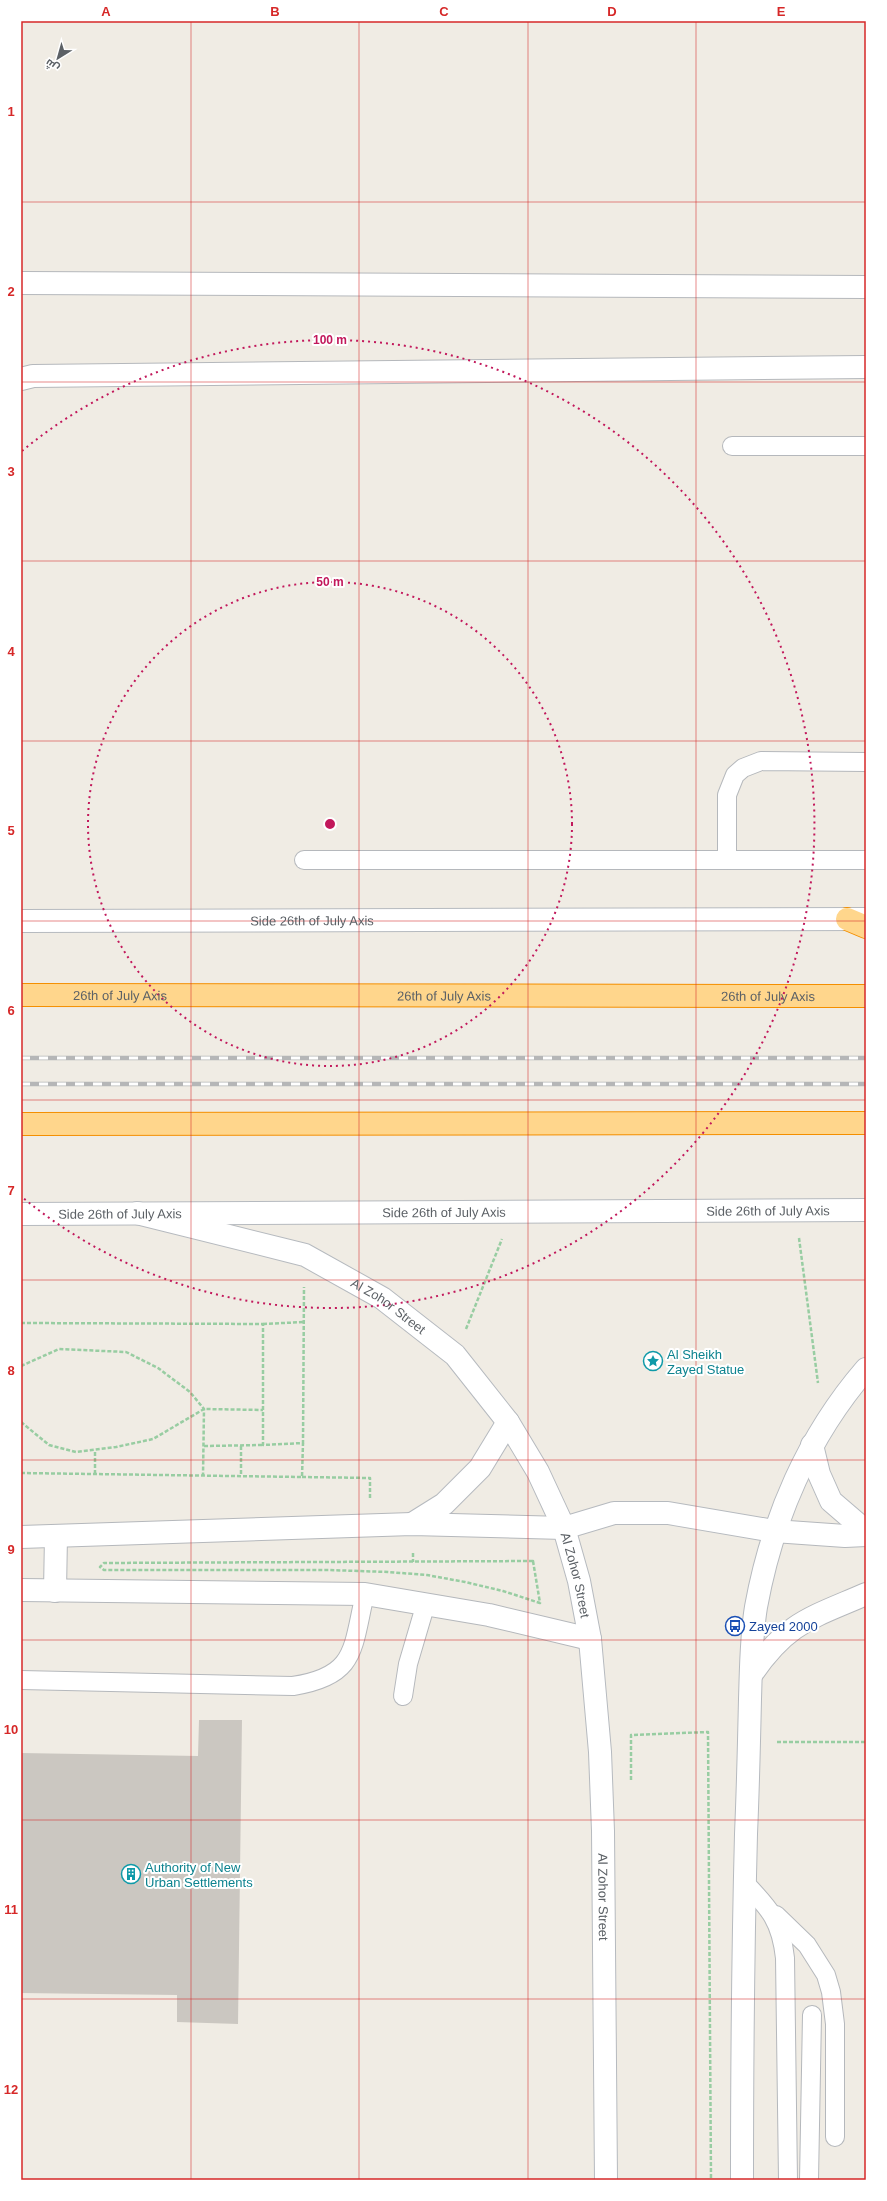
<svg xmlns="http://www.w3.org/2000/svg" width="887" height="2201" font-family="Helvetica,Cairo,sans-serif">
	<style>
		.building { fill: #cbc7c1 }
		.lines { fill: none; stroke-linecap: round; stroke-linejoin: round }
		.lane-casing { stroke: #b5b8bc; stroke-width: 20 }
		.street-casing { stroke: #b5b8bc; stroke-width: 24 }
		.secondary-casing { stroke: #b6babf; stroke-width: 24 }
		.highway-casing { stroke: #f48f00; stroke-width: 24 }
		.path { stroke: #98cda2; stroke-width: 2.5; stroke-dasharray: 4 2; stroke-linecap: butt }
		.lane { stroke: #fff; stroke-width: 18 }
		.street { stroke: #fff; stroke-width: 22 }
		.secondary { stroke: #fff; stroke-width: 22 }
		.highway { stroke: #ffd68c; stroke-width: 22 }
		.rail-casing { stroke: #b5b6b7; stroke-width: 4.5 }
		.rail { stroke: #fff; stroke-width: 3; stroke-dasharray: 9; stroke-linecap: butt }
		.grid { fill: none; stroke: #d62828; stroke-width: 1; stroke-opacity: 0.55 }
		.ring { fill: none; stroke: #c2185b; stroke-width: 2; stroke-dasharray: 2 4 }
		.labels { text-anchor: middle; stroke-width: 4; stroke-linejoin: round; paint-order: stroke }
		.street-label { font-size: 13px; fill: #5c6166; stroke: #fff }
		.culture-label { font-size: 13px; fill: #0d838f; stroke: #fff; text-anchor: start }
		.transit-label { font-size: 13px; fill: #164399; stroke: #fff; text-anchor: start }
		.centre { fill: #c2185b; stroke: #fff; stroke-width: 2 }
		.ring-label { font-size: 12px; text-anchor: middle; font-weight: bold; fill: #c2185b; stroke: #fff; stroke-width: 4; stroke-linejoin: round; paint-order: stroke }
		.neatline { fill: none; stroke: #d62828; stroke-width: 1.5 }
		.grid-label { font-size: 13px; text-anchor: middle; font-weight: bold; fill: #d62828 }
	</style>
	<rect width="100%" height="100%" fill="#f0ece4"/>
	<polygon class="building" points="199,1720 242,1720 238,2024 177,2022 177,1995 21,1993 21,1753 198,1756"/>
	<g class="lines">
		<defs>
			<g id="lane">
				<polyline points="732,446 866,446"/>
				<polyline points="304,860 866,860"/>
				<polyline points="727,860 727,795 735,775 743,768 761,761 866,762"/>
				<path d="M21,1680l272,6c64,-10 59,-37 72,-92"/>
				<polyline points="403,1696 408,1664 426,1603"/>
				<path d="M745,1883c25,26 36,38 40,75l3,222"/>
				<polyline points="776,1915 807,1945 826,1975 831,1992 835,2024 835,2137"/>
				<polyline points="809,2180 812,2015"/>
			</g>
			<g id="street">
				<polyline points="21,283 866,287"/>
				<polyline points="21,379 33,376 866,367"/>
				<polyline points="774,1531 845,1536 866,1535"/>
				<polyline points="21,1537 412,1524 564,1528"/>
				<polyline points="21,1590 365,1594 489,1615 590,1639"/>
				<polyline points="55,1591 56,1536"/>
				<path d="M751,1675c36,-53 60,-57 115,-81"/>
			</g>
			<g id="secondary">
				<path id="s1" d="M21,921l845,-2"/>
				<path id="s2" d="M137,1213l168,42 77,43 73,57 53,67 30,50 26,56 15,53 11,58 10,113 3,79 3,349"/>
				<path id="s3" d="M21,1214l845,-4"/>
				<polyline points="812,1445 819,1474 831,1501 866,1531"/>
				<polyline points="412,1524 444,1504 480,1468 508,1422"/>
				<polyline points="564,1528 614,1513 668,1513 774,1531"/>
				<path d="M742,2180c0,-115 1,-231 4,-346 2,-45 3,-90 4,-135 1,-30 1,-62 6,-92 16,-88 52,-171 110,-238"/>
			</g>
			<g id="highway">
				<polyline points="847,919 866,927"/>
				<path id="s4" d="M21,995l845,1"/>
				<polyline points="21,1124 866,1123"/>
			</g>
		</defs>
		<use href="#lane" class="lane-casing"/>
		<use href="#street" class="street-casing"/>
		<use href="#secondary" class="secondary-casing"/>
		<use href="#highway" class="highway-casing"/>
		<g class="path">
			<polyline points="799,1238 818,1383"/>
			<polyline points="21,1323 263,1324 263,1445 303,1443 304,1287"/>
			<polyline points="263,1324 304,1322"/>
			<polyline points="466,1329 502,1239"/>
			<polyline points="21,1366 59,1349 126,1352 158,1368 190,1392 204,1409 203,1476"/>
			<polyline points="21,1422 49,1445 76,1452 116,1447 153,1439 204,1409 263,1410"/>
			<polyline points="204,1446 263,1445"/>
			<polyline points="241,1446 241,1476"/>
			<polyline points="21,1473 302,1477 303,1443"/>
			<polyline points="95,1474 95,1450"/>
			<polyline points="302,1477 370,1478 370,1498"/>
			<polyline points="413,1553 413,1562"/>
			<polygon points="533,1561 540,1603 503,1591 465,1582 427,1575 388,1572 329,1570 104,1570 100,1567 104,1563"/>
			<polyline points="777,1742 866,1742"/>
			<polyline points="631,1780 631,1735 708,1732 711,2180"/>
		</g>
		<use href="#lane" class="lane"/>
		<use href="#street" class="street"/>
		<use href="#secondary" class="secondary"/>
		<use href="#highway" class="highway"/>
		<defs>
			<g id="rail">
				<polyline points="21,1058 866,1058"/>
				<polyline points="21,1084 866,1084"/>
			</g>
		</defs>
		<use href="#rail" class="rail-casing"/>
		<use href="#rail" class="rail"/>
	</g>
	<path class="grid" d="M191,21v2159M359,21v2159M528,21v2159M696,21v2159M21,202h845M21,382h845M21,561h845M21,741h845M21,921h845M21,1100h845M21,1280h845M21,1460h845M21,1640h845M21,1820h845M21,1999h845"/>
	<g class="ring">
		<circle cx="330" cy="824" r="242"/>
		<path d="M22 451A484 484 0 1 1 22 1197"/>
	</g>
	<defs>
		<symbol id="sight-ring" viewBox="-11 -11 22 22"><circle r="9.5" fill="#fff" stroke="#0f9aa8" stroke-width="1.5"/><path d="M0-6L1.8-2.2L6-1.7L2.9 1.2L3.7 5.4L0 3.3L-3.7 5.4L-2.9 1.2L-6-1.7L-1.8-2.2Z" fill="#0f9aa8"/></symbol>
		<symbol id="bus-ring" viewBox="-11 -11 22 22"><circle r="9.5" fill="#fff" stroke="#1a4fb4" stroke-width="1.5"/><path d="M-5-6H5V4H4V6H2V4H-2V6H-4V4H-5ZM-3.5-4V0h7V-4ZM-3.5 1.2v1.5H-2V1.2ZM2 1.2v1.5H3.5V1.2Z" fill="#1a4fb4"/></symbol>
		<symbol id="building-ring" viewBox="-11 -11 22 22"><circle r="9.5" fill="#fff" stroke="#0f9aa8" stroke-width="1.5"/><path d="M-4-6H4V6H1V3H-1V6H-4ZM-2.5-4.3h1.7v1.8h-1.7ZM.8-4.3h1.7v1.8H.8ZM-2.5-1h1.7V.8h-1.7ZM.8-1h1.7V.8H.8Z" fill="#0f9aa8"/></symbol>
	</defs>
	<g fill-rule="evenodd">
		<use href="#sight-ring" x="642" y="1350" width="22" height="22"/>
		<use href="#bus-ring" x="724" y="1615" width="22" height="22"/>
		<use href="#building-ring" x="120" y="1863" width="22" height="22"/>
	</g>
	<g class="labels">
		<g class="street-label">
			<text dy="5" stroke="none"><textPath href="#s1" startOffset="291">Side 26th of July Axis</textPath></text>
			<text dy="5" stroke="none"><textPath href="#s4" startOffset="99">26th of July Axis</textPath></text>
			<text dy="5" stroke="none"><textPath href="#s4" startOffset="423">26th of July Axis</textPath></text>
			<text dy="5" stroke="none"><textPath href="#s4" startOffset="747">26th of July Axis</textPath></text>
			<text dy="5" stroke="none"><textPath href="#s3" startOffset="747">Side 26th of July Axis</textPath></text>
			<text dy="5" stroke="none"><textPath href="#s3" startOffset="423">Side 26th of July Axis</textPath></text>
			<text dy="5" stroke="none"><textPath href="#s3" startOffset="99">Side 26th of July Axis</textPath></text>
			<text dy="5" stroke="none"><textPath href="#s2" startOffset="271">Al Zohor Street</textPath></text>
			<text dy="5" stroke="none"><textPath href="#s2" startOffset="608">Al Zohor Street</textPath></text>
			<text dy="5" stroke="none"><textPath href="#s2" startOffset="932">Al Zohor Street</textPath></text>
		</g>
		<g class="culture-label">
			<text x="667" y="1359">Al Sheikh<tspan x="667" dy="15">Zayed Statue</tspan></text>
			<text x="145" y="1872">Authority of New<tspan x="145" dy="15">Urban Settlements</tspan></text>
		</g>
		<g class="transit-label">
			<text x="749" y="1631">Zayed 2000</text>
		</g>
	</g>
	<circle cx="330" cy="824" r="6" class="centre"/>
	<g class="ring-label">
		<text x="330" y="344">100 m</text>
		<text x="330" y="586">50 m</text>
	</g>
	<rect width="887" height="2201" fill="none" stroke="#ffffff" stroke-width="44"/>
	<g transform="translate(58 58) rotate(217)" stroke="#ffffff" stroke-width="3" paint-order="stroke">
	<path d="M0-3L7 15L0 10L-7 15Z" fill="#5c6166"/>
	<text y="-6" font-size="11" font-weight="bold" text-anchor="middle" fill="#5c6166">ش</text>
	</g>
	<rect x="22" y="22" width="843" height="2157" class="neatline"/>
	<g class="grid-label">
		<text x="106" y="16">A</text>
		<text x="275" y="16">B</text>
		<text x="444" y="16">C</text>
		<text x="612" y="16">D</text>
		<text x="781" y="16">E</text>
		<text x="11" y="116">1</text>
		<text x="11" y="296">2</text>
		<text x="11" y="476">3</text>
		<text x="11" y="656">4</text>
		<text x="11" y="835">5</text>
		<text x="11" y="1015">6</text>
		<text x="11" y="1195">7</text>
		<text x="11" y="1375">8</text>
		<text x="11" y="1554">9</text>
		<text x="11" y="1734">10</text>
		<text x="11" y="1914">11</text>
		<text x="11" y="2094">12</text>
	</g>
</svg>
